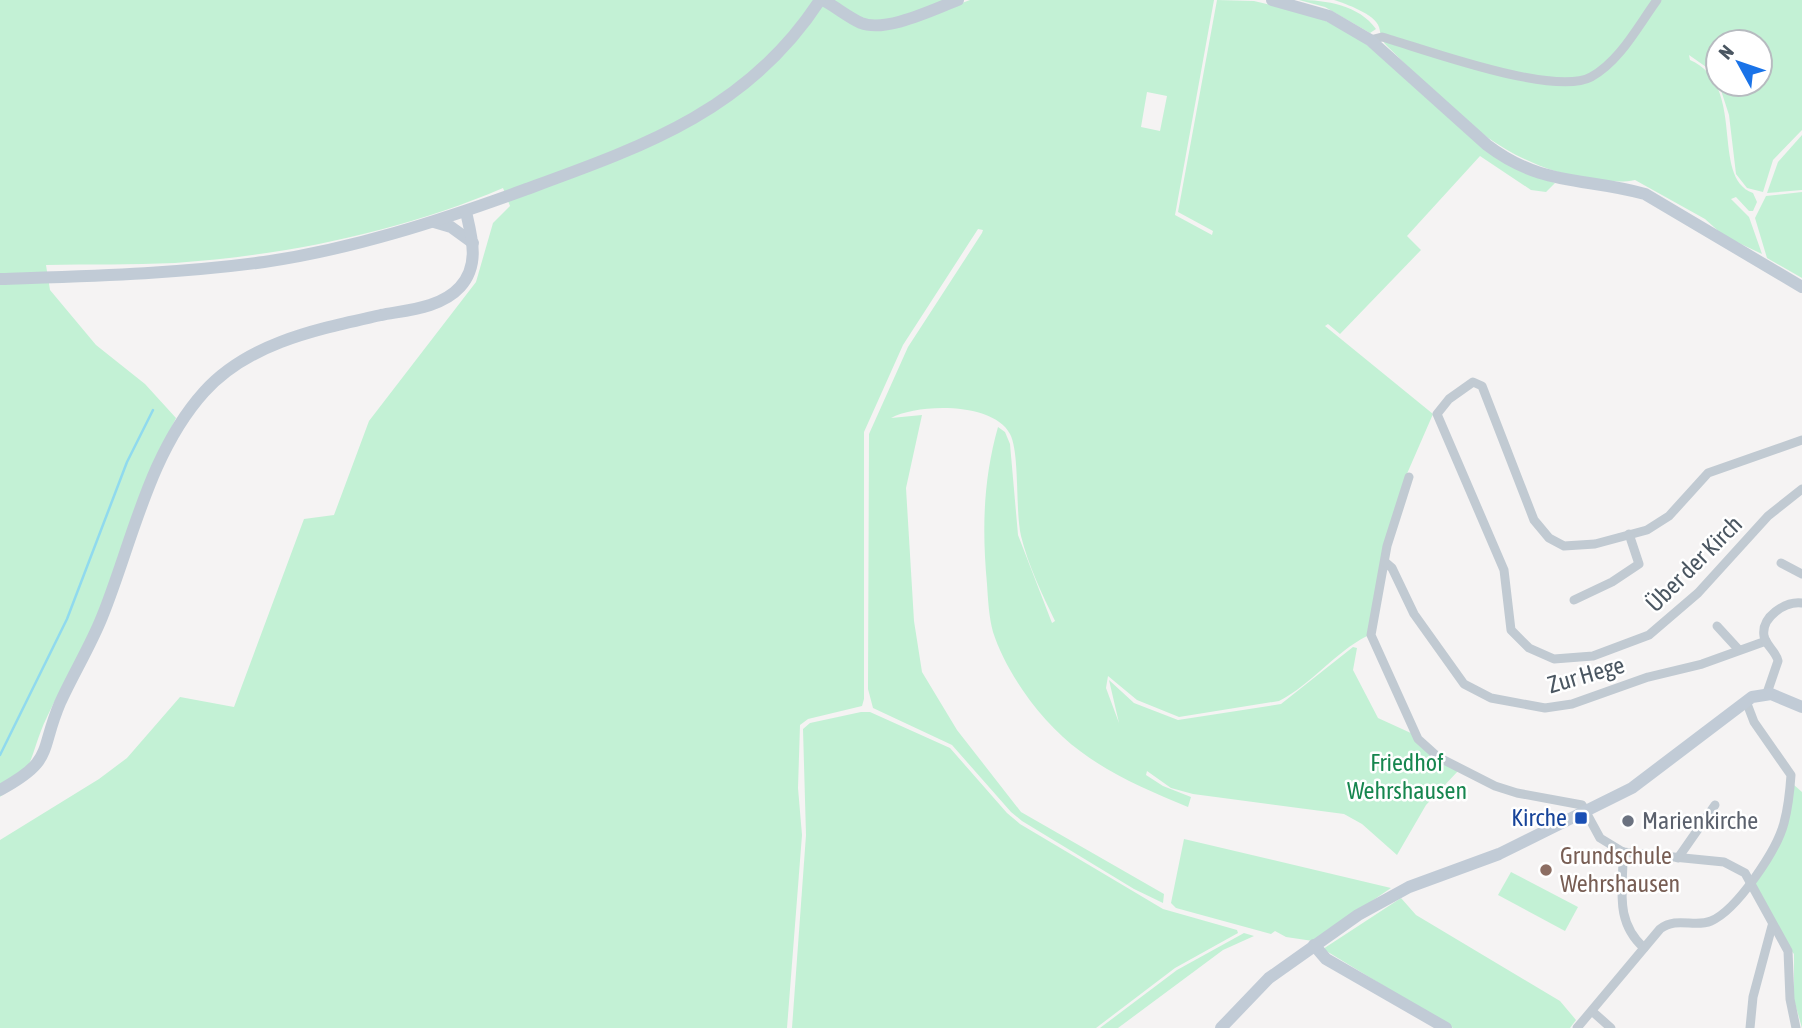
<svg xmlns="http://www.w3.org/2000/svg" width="1802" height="1028" font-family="'Asap Condensed',sans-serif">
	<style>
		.green { fill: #c3f1d5; fill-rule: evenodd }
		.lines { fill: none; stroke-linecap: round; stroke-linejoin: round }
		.stream { stroke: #90daee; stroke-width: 2.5 }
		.street { stroke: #c1cad2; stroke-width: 9 }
		.secondary { stroke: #c1cbd6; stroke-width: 12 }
		.transit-dot { fill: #1a4fb4; stroke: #fff; stroke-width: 2.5 }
		.worship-dot { fill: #6b7280; stroke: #fff; stroke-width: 2.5 }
		.education-dot { fill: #8d6e63; stroke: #fff; stroke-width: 2.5 }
		.labels { text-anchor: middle; stroke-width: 5; stroke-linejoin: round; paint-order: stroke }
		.street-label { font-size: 24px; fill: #4a5661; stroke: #fff }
		.park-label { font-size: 24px; fill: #17864f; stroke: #fff }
		.transit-label { font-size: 24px; fill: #164399; stroke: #fff; text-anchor: end }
		.worship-label { font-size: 24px; fill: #5b616d; stroke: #fff; text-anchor: start }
		.education-label { font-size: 24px; fill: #785e54; stroke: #fff; text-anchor: start }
	</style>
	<rect width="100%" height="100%" fill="#f5f3f3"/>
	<g class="green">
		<path d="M0,0h945l-36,23 61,-23h244l-39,215 37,20 1,-4 -35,-19 39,-212 37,1 58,14 39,17 167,136 37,15 -9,9 -15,-2 -51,-34 -73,80 14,14 -81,84 -12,-10 -3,2 108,88 -27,62 -39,160c-33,17 -55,48 -88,65l-100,16 -42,-17 -29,-24 -2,12 13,35 -10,-43 25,23 44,17 103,-16 72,-57 4,1 -4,22 25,48 35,16 45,37 -32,34 -29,50 -35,-31 -18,-10 -151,-20 -22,-6 -24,-17 -1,4 17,11 28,11 -3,10c-38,-16 -75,-31 -108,-56 -37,-27 -73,-76 -87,-119 -4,-15 -5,-32 -6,-48 -5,-54 -4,-104 11,-157l7,5 5,12 8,91 34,88 3,-2c-13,-27 -27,-56 -34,-85 -6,-26 -1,-83 -11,-102 -16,-32 -92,-31 -119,-16l31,-3 -16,73 8,133 8,51 35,58 64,82 143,82 -1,9 -29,-14 -112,-68 -11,-9 -59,-67 -79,-37 -5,-19 1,-255 39,-87 74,-114 1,-3 -5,-1 -75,116 -39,87v267l-2,7 -54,13 -8,6 -2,63 4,47 -15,193h-787v-188l99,-61 28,-21 53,-61 54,10 70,-188 30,-4 35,-94 107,-139 17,-59 17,-17 -7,-18c-103,44 -216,67 -328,75 -43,2 -86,1 -129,2l4,25 46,55 49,39 31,34c-32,64 -51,133 -79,199 -14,34 -34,66 -50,100 -18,37 -10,52 -47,80zM1147,92l20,4 -7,35 -19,-4z"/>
		<path d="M1299,0c27,0 60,5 77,29l-6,4 -45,-26z"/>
		<path d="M1334,0h468v130l-29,30 -10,32 -16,-4 -11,-14 -7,-59 -10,-31h41v-42h-42v39l-9,-12 -20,-14 1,5c58,25 19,117 63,133l4,9 -4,9h-4l-13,-14 -5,2 18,18 13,37 -38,-18 -19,-17 -70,-39c-14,3 -28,1 -42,-1 -91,-11 -144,-72 -206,-133 -7,-7 -6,-12 -8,-19 -4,-13 -33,-23 -45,-27zM1444,53c40,11 112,40 150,20l1,4c-34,23 -115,-10 -153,-21z"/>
		<polygon points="1802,135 1802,190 1767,193 1778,162"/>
		<polygon points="1802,192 1802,278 1767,258 1755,218 1766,196"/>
		<polygon points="861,712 870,712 950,748 1007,813 1020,824 1163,909 1237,930 1238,933 1175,968 1096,1028 792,1028 806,835 803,729 810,723"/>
		<polygon points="1794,785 1802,792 1802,1028 1794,1000 1794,954 1774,930 1755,884 1776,850"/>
		<polygon points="1184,839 1391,888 1313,941 1286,937 1275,931 1271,934 1176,908 1171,903"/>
		<polygon points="1511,872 1578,907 1565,931 1498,895"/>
		<polygon points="1401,898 1416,915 1560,1001 1576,1020 1570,1028 1453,1028 1323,949"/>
		<polygon points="1244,933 1254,936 1223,950 1118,1028 1100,1028 1177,970"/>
	</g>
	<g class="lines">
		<polyline class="stream" points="0,755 67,619 127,462 153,410"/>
		<g class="street">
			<path d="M1370,40l12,-3c42,12 172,60 209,40 29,-16 47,-51 66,-77"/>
			<polyline points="1802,440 1708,473 1669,516 1647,530 1595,544 1564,546 1549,538 1534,520 1482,386 1473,382 1449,399 1437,414 1504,570 1511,630 1529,648 1554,659 1593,656 1649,635 1698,593 1768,516 1802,489"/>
			<polyline points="1409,477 1387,546 1371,635 1418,739 1438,757 1495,786 1517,793 1582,805 1600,838 1623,852"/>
			<polyline points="1385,562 1392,568 1414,614 1464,684 1491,698 1545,708 1572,704 1648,677 1702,664 1766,641"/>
			<polyline points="1781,563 1802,574"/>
			<polyline points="1574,600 1612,582 1639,564 1629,534"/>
			<polyline points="1717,626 1739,650"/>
			<path d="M1767,693l11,-32c-2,-10 -12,-15 -14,-25 -3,-19 21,-35 38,-33"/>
			<polyline points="1623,852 1724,862 1745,873 1788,951 1790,999 1796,1028"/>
			<path d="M1623,852c1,34 -10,68 21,96"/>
			<polyline points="1678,858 1715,805"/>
			<polyline points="1593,1012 1611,1028"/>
			<path d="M1577,1028l83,-99c17,-13 34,-1 51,-8 26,-11 66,-71 73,-98 4,-15 6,-33 7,-48l-37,-53 -8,-21"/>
			<polyline points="1750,1028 1753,997 1772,926"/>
		</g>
		<g class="secondary">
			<path d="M823,0c13,7 25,17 38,23 25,10 73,-14 97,-23"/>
			<path d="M1272,0l57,16 41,24 117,105c55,42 98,32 158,49l157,93"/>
			<polyline points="434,222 451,227 473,243"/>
			<path d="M0,279c88,-3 177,-5 264,-17 89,-13 175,-41 260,-72 118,-43 224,-79 296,-190"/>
			<path d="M0,790c55,-30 39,-38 60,-87 13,-29 30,-56 42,-86 30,-74 47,-164 102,-225 45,-50 115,-63 177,-77 26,-5 60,-7 79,-28 20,-22 12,-49 6,-75"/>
			<polyline points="1314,945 1326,959 1446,1028"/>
			<polyline points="1221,1028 1269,978 1358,915 1409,887 1499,854 1632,788 1752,697 1771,694 1802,707"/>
		</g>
	</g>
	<rect class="transit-dot" x="1574" y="811" width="14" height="14" rx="3.5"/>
	<circle class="worship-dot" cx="1628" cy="821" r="7"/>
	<circle class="education-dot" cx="1546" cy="870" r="7"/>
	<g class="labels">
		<g class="street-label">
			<text transform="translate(1694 564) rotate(-45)" y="8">Über der Kirch</text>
			<text transform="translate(1586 675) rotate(-16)" y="8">Zur Hege</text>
		</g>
		<g class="park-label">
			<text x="1407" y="771">Friedhof<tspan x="1407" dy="28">Wehrshausen</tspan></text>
		</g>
		<g class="transit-label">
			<text x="1567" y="826">Kirche</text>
		</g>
		<g class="worship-label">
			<text x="1642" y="829">Marienkirche</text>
		</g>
		<g class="education-label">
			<text x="1560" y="864">Grundschule<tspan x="1560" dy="28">Wehrshausen</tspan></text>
		</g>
	</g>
	<g transform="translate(1739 63) rotate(310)"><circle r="33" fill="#ffffff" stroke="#b7bbc0" stroke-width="2"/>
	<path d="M0-5L12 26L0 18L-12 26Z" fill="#1a73e8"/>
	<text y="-10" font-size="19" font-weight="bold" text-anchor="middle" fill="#4a5661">N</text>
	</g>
</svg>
